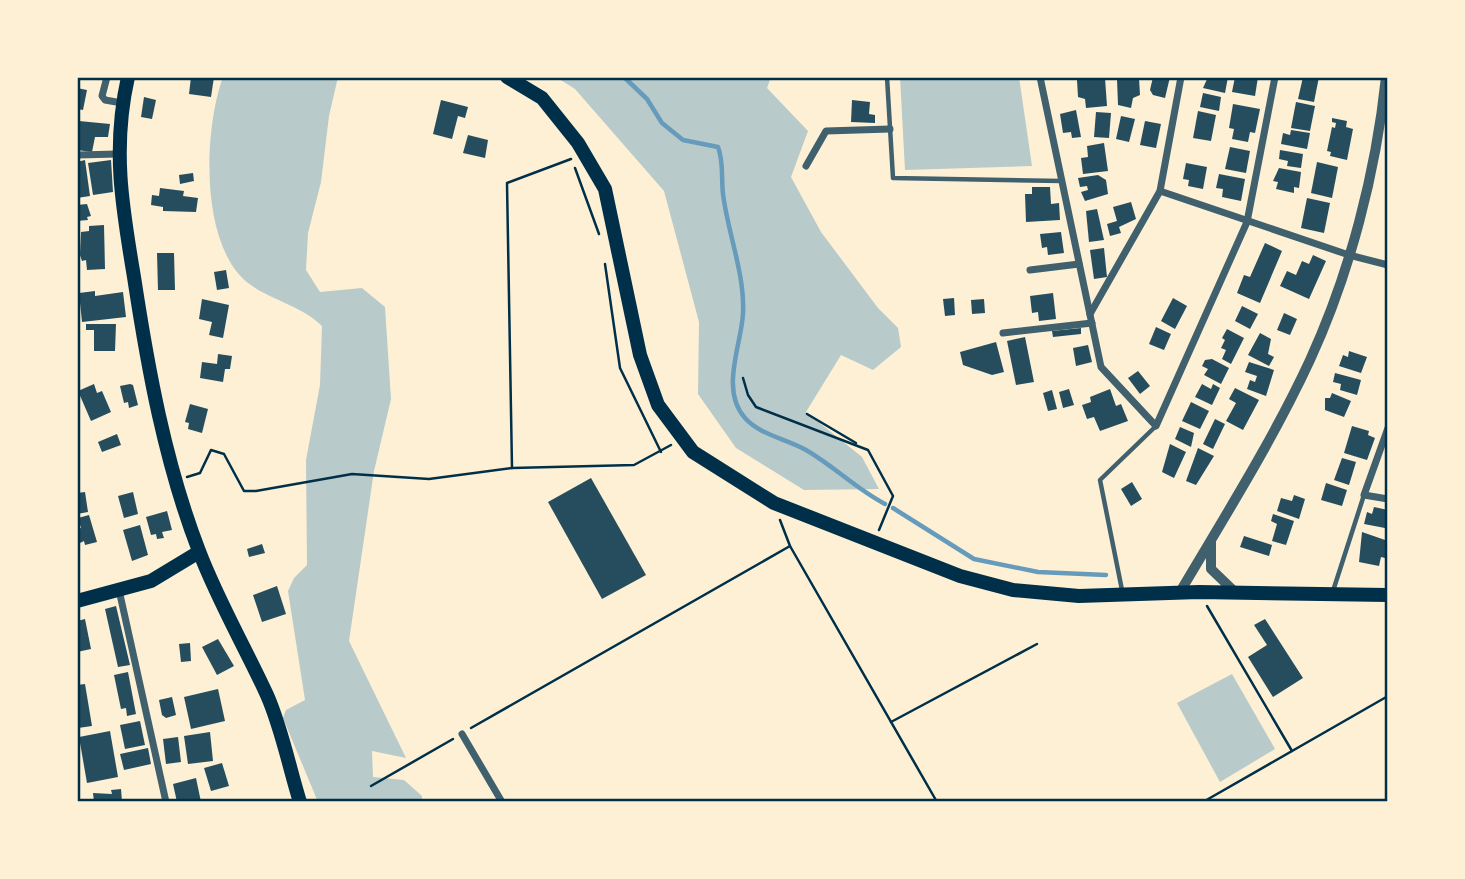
<svg xmlns="http://www.w3.org/2000/svg" width="1465" height="879" font-family="'Alegreya Sans',sans-serif">
	<style>
		.green { fill: #b9caca }
		.lines { fill: none; stroke-linecap: round; stroke-linejoin: round }
		.stream { stroke: #669bbc; stroke-width: 4.5 }
		.building { fill: #264d5e }
		.path { stroke: #003049; stroke-width: 2.5 }
		.service { stroke: #3f606c; stroke-width: 4.5 }
		.minor { stroke: #3f606c; stroke-width: 7 }
		.tertiary { stroke: #3f606c; stroke-width: 10 }
		.primary { stroke: #003049; stroke-width: 14 }
		.trunk { stroke: #003049; stroke-width: 14 }
		.neatline { fill: none; stroke: #003049; stroke-width: 2.5 }
	</style>
	<rect width="100%" height="100%" fill="#fdf0d5"/>
	<g class="green">
		<path d="M223,77h115l-9,39 -8,66 -13,51 -2,37 14,22 42,-4 23,19 6,92 -17,72 -25,170 57,117 -34,-7 1,26 31,3 18,16v6h-104l-35,-84 3,-8 19,-10 -17,-109 6,-13 13,-13 -1,-105 14,-75 2,-59c-21,-21 -50,-25 -74,-43 -49,-39 -44,-154 -25,-206z"/>
		<polygon points="556,77 771,77 767,88 808,131 791,177 821,232 878,308 898,328 901,347 873,370 841,355 806,412 862,457 879,489 804,490 736,448 698,394 699,322 664,191 575,89"/>
		<polygon points="900,77 1019,77 1032,166 905,170"/>
		<polygon points="1232,674 1275,749 1220,782 1177,703"/>
	</g>
	<g class="lines">
		<g class="stream">
			<path d="M624,77l23,22 15,24 21,17 35,7c6,16 3,30 5,47 5,40 22,80 20,120 -2,32 -23,76 2,104 15,17 42,21 61,32 28,16 50,39 79,54"/>
			<polyline points="893,508 974,559 1038,572 1106,575"/>
		</g>
	</g>
	<g class="building">
		<polygon points="191,77 214,77 211,97 189,94"/>
		<polygon points="1153,77 1170,77 1165,98 1153,95 1150,90"/>
		<polygon points="1208,77 1228,77 1225,93 1203,88"/>
		<polygon points="1235,77 1258,77 1255,96 1232,92"/>
		<polygon points="1303,77 1319,77 1314,102 1298,99"/>
		<polygon points="1105,78 1107,106 1086,108 1085,99 1078,97 1077,80"/>
		<polygon points="1139,78 1140,95 1133,98 1131,108 1118,105 1117,79"/>
		<polygon points="77,88 87,90 83,110 77,109"/>
		<polygon points="1203,93 1221,97 1219,111 1200,107"/>
		<polygon points="144,97 156,100 152,119 141,117"/>
		<polygon points="441,100 468,107 465,118 458,116 452,139 433,134"/>
		<polygon points="852,100 870,102 869,114 875,115 875,123 851,122"/>
		<polygon points="1296,102 1315,106 1310,131 1291,128"/>
		<polygon points="1233,104 1260,109 1255,133 1250,132 1248,142 1232,139 1234,129 1229,128"/>
		<polygon points="1076,110 1081,137 1072,138 1071,132 1063,133 1060,114"/>
		<polygon points="1198,111 1216,115 1211,141 1193,138"/>
		<polygon points="1096,112 1111,113 1109,138 1094,137"/>
		<polygon points="1121,116 1135,119 1129,142 1116,139"/>
		<polygon points="1332,118 1347,121 1346,127 1353,129 1347,160 1330,156 1331,152 1327,151 1332,127 1335,128 1336,123 1332,122"/>
		<polygon points="79,121 110,124 108,137 95,137 92,152 77,150"/>
		<polygon points="1145,121 1161,124 1156,148 1140,145"/>
		<polygon points="1291,130 1310,133 1307,149 1281,144 1283,133 1290,135"/>
		<polygon points="468,135 488,140 485,158 463,153"/>
		<polygon points="1104,143 1108,171 1083,174 1081,158 1088,157 1087,146"/>
		<polygon points="1230,147 1250,151 1246,173 1225,169"/>
		<polygon points="1280,150 1303,154 1301,168 1287,166 1288,161 1279,159"/>
		<polygon points="85,160 90,196 77,198 77,162"/>
		<polygon points="111,160 113,192 93,195 88,163"/>
		<polygon points="1317,162 1338,167 1332,198 1311,193"/>
		<polygon points="1186,163 1207,167 1203,189 1188,186 1189,180 1183,179"/>
		<polygon points="1279,168 1301,172 1299,188 1294,187 1294,193 1276,189 1278,182 1273,181"/>
		<polygon points="193,173 194,181 180,184 179,175"/>
		<polygon points="1219,174 1245,179 1241,201 1222,197 1223,189 1216,188"/>
		<polygon points="1098,175 1106,180 1108,194 1085,201 1081,192 1088,190 1087,186 1080,187 1078,178"/>
		<polygon points="1032,187 1050,187 1051,204 1059,203 1060,220 1026,222 1025,194 1032,194"/>
		<polygon points="160,188 184,191 183,196 198,198 196,212 163,211 163,207 151,205 152,195 159,196"/>
		<polygon points="1307,198 1330,203 1324,233 1301,228"/>
		<polygon points="1131,202 1136,219 1119,227 1121,233 1110,236 1107,224 1117,221 1113,207"/>
		<polygon points="87,204 91,216 87,217 88,220 77,221 77,205"/>
		<polygon points="1097,209 1104,240 1089,242 1086,211"/>
		<polygon points="104,225 105,269 87,270 86,260 82,261 80,255 81,232 89,231 89,226"/>
		<polygon points="1061,232 1064,253 1048,255 1047,247 1042,248 1040,234"/>
		<polygon points="1265,243 1282,251 1260,303 1237,293 1244,275 1250,277"/>
		<polygon points="1104,248 1107,277 1094,279 1090,250"/>
		<polygon points="157,253 174,253 175,290 158,290"/>
		<polygon points="1313,255 1326,261 1309,299 1280,286 1287,271 1296,275 1302,261 1309,264"/>
		<polygon points="226,270 229,288 217,290 214,272"/>
		<polygon points="95,291 95,296 123,292 126,317 82,322 79,293"/>
		<polygon points="1053,293 1056,319 1039,321 1038,312 1032,313 1030,296"/>
		<polygon points="954,298 955,315 945,316 943,299"/>
		<polygon points="1173,298 1187,306 1175,329 1161,321"/>
		<polygon points="202,299 229,305 223,338 209,335 212,322 199,319"/>
		<polygon points="984,299 985,313 972,314 971,300"/>
		<polygon points="1242,306 1258,314 1250,329 1235,321"/>
		<polygon points="1284,313 1297,319 1290,335 1277,330"/>
		<polygon points="86,324 116,324 115,351 94,351 94,330 86,330"/>
		<polygon points="1156,327 1171,334 1164,350 1149,344"/>
		<polygon points="1081,328 1081,334 1053,337 1052,331"/>
		<polygon points="1227,329 1244,338 1231,364 1222,359 1226,350 1221,348 1225,340 1222,338"/>
		<polygon points="1260,333 1271,339 1268,354 1274,357 1269,366 1248,355"/>
		<polygon points="1025,337 1034,382 1016,385 1007,341"/>
		<polygon points="996,342 1004,372 992,375 963,365 960,352"/>
		<polygon points="1088,345 1092,362 1076,366 1073,348"/>
		<polygon points="1349,351 1367,357 1361,373 1339,366 1343,355 1348,357"/>
		<polygon points="218,354 232,356 230,369 225,369 223,382 200,378 202,362 217,364"/>
		<polygon points="1212,359 1229,368 1221,384 1204,375 1208,369 1202,366 1205,360"/>
		<polygon points="1249,362 1274,370 1266,396 1247,389 1250,380 1255,382 1257,376 1245,372"/>
		<polygon points="1138,371 1150,386 1140,394 1128,378"/>
		<polygon points="1335,373 1361,380 1357,395 1340,390 1341,384 1333,382"/>
		<polygon points="94,384 97,393 102,391 111,412 91,421 78,391"/>
		<polygon points="130,384 133,385 138,405 129,408 128,402 124,403 120,386"/>
		<polygon points="1202,384 1211,389 1213,384 1220,388 1212,405 1195,397"/>
		<polygon points="1235,388 1259,400 1243,430 1226,421 1236,403 1229,399"/>
		<polygon points="1069,389 1074,405 1063,408 1059,392"/>
		<polygon points="1110,389 1116,406 1121,404 1128,421 1100,431 1094,417 1087,419 1082,405 1091,402 1090,397"/>
		<polygon points="1052,390 1057,409 1048,411 1043,393"/>
		<polygon points="1332,393 1351,401 1344,417 1325,410 1325,398 1330,398"/>
		<polygon points="1191,402 1209,411 1200,429 1182,421"/>
		<polygon points="190,404 208,409 202,433 188,429 189,423 185,422"/>
		<polygon points="1215,419 1225,424 1213,449 1203,444"/>
		<polygon points="1352,426 1369,431 1368,435 1375,438 1367,460 1344,453"/>
		<polygon points="1180,427 1194,433 1191,447 1175,439"/>
		<polygon points="117,434 121,445 102,452 98,442"/>
		<polygon points="1170,444 1186,452 1174,478 1162,472"/>
		<polygon points="1198,448 1214,456 1196,485 1186,481"/>
		<polygon points="1342,458 1356,462 1349,485 1334,480"/>
		<polygon points="591,478 646,575 602,599 548,502"/>
		<polygon points="1132,482 1142,499 1131,506 1121,489"/>
		<polygon points="1326,483 1347,490 1342,506 1321,500"/>
		<polygon points="85,492 88,512 77,514 77,493"/>
		<polygon points="133,492 138,514 124,518 118,496"/>
		<polygon points="1294,495 1305,499 1299,519 1277,511 1281,498 1292,501"/>
		<polygon points="1374,507 1388,510 1385,528 1364,524 1367,512 1372,514"/>
		<polygon points="167,511 172,530 162,532 164,538 157,539 156,534 151,535 146,517"/>
		<polygon points="1273,514 1294,521 1286,545 1272,541 1277,524 1271,521"/>
		<polygon points="89,515 97,542 85,545 84,541 80,543 77,533 77,529 81,528 78,518"/>
		<polygon points="140,525 148,555 132,561 123,530"/>
		<polygon points="1362,532 1388,541 1385,558 1381,557 1379,566 1359,562"/>
		<polygon points="1244,536 1272,545 1269,556 1240,547"/>
		<polygon points="262,544 265,553 249,557 247,549"/>
		<polygon points="277,586 286,614 262,622 253,595"/>
		<polygon points="116,606 130,665 118,667 105,609"/>
		<polygon points="85,619 91,649 77,652 77,621"/>
		<polygon points="1265,619 1303,678 1273,697 1248,657 1267,645 1254,625"/>
		<polygon points="218,639 234,666 217,675 202,647"/>
		<polygon points="190,643 191,661 181,662 179,644"/>
		<polygon points="128,672 136,714 127,716 126,708 121,709 114,675"/>
		<polygon points="85,684 92,726 78,728 77,685"/>
		<polygon points="218,689 225,721 191,729 184,697"/>
		<polygon points="172,697 176,715 166,718 162,715 159,700"/>
		<polygon points="140,721 145,745 125,749 120,725"/>
		<polygon points="110,731 118,777 87,783 79,737"/>
		<polygon points="210,732 213,761 188,764 184,736"/>
		<polygon points="178,737 181,762 166,764 163,739"/>
		<polygon points="148,748 151,764 124,770 120,754"/>
		<polygon points="222,763 229,786 211,791 204,768"/>
		<polygon points="196,778 201,802 177,802 173,784"/>
		<polygon points="121,789 122,802 94,802 93,793 112,794 111,790"/>
	</g>
	<g class="lines">
		<g class="path">
			<polyline points="575,168 599,234"/>
			<polyline points="605,264 620,368 661,452"/>
			<polyline points="743,378 748,395 756,407 868,450 893,496 879,530"/>
			<polyline points="807,414 856,443"/>
			<polyline points="512,468 507,183 571,159"/>
			<polyline points="187,477 200,473 211,450 224,454 244,491 256,491 352,474 429,479 512,468 634,465 671,445"/>
			<polyline points="780,520 790,546 937,802"/>
			<polyline points="1207,606 1292,751"/>
			<polyline points="891,722 1037,644"/>
			<polyline points="471,728 790,546"/>
			<polyline points="371,786 453,739"/>
			<polyline points="1203,802 1388,696"/>
		</g>
		<g class="service">
			<polyline points="887,77 893,178 1062,181"/>
			<polyline points="1122,590 1100,480 1156,426"/>
			<polyline points="1333,591 1364,495"/>
		</g>
		<g class="minor">
			<polyline points="107,77 102,96 105,100 122,103"/>
			<polyline points="1040,77 1101,367 1156,426 1247,222 1275,77"/>
			<polyline points="77,155 118,154"/>
			<polyline points="806,166 826,131 890,129"/>
			<polyline points="1160,191 1349,255 1388,265"/>
			<polyline points="1030,270 1079,264"/>
			<polyline points="1090,314 1160,191 1181,77"/>
			<polyline points="1003,333 1092,323"/>
			<polyline points="1388,428 1364,495 1388,499"/>
			<polyline points="119,590 166,802"/>
			<polyline points="462,734 502,802"/>
		</g>
		<g class="tertiary">
			<polyline points="1211,543 1211,569 1235,592"/>
			<path d="M1180,592c45,-76 93,-152 130,-232 40,-87 66,-188 76,-283"/>
		</g>
		<g class="primary">
			<path d="M128,77c-16,71 -6,129 6,200 14,92 31,186 65,274 19,50 46,96 68,144 15,34 22,72 33,107"/>
			<polyline points="77,601 151,581 199,552"/>
		</g>
		<polyline class="trunk" points="507,77 542,98 578,143 605,189 640,355 658,405 693,452 774,503 960,576 1013,590 1079,596 1199,592 1388,595"/>
	</g>
	<rect width="1465" height="879" fill="none" stroke="#fdf0d5" stroke-width="158"/>
	<rect x="79" y="79" width="1307" height="721" class="neatline"/>
</svg>
